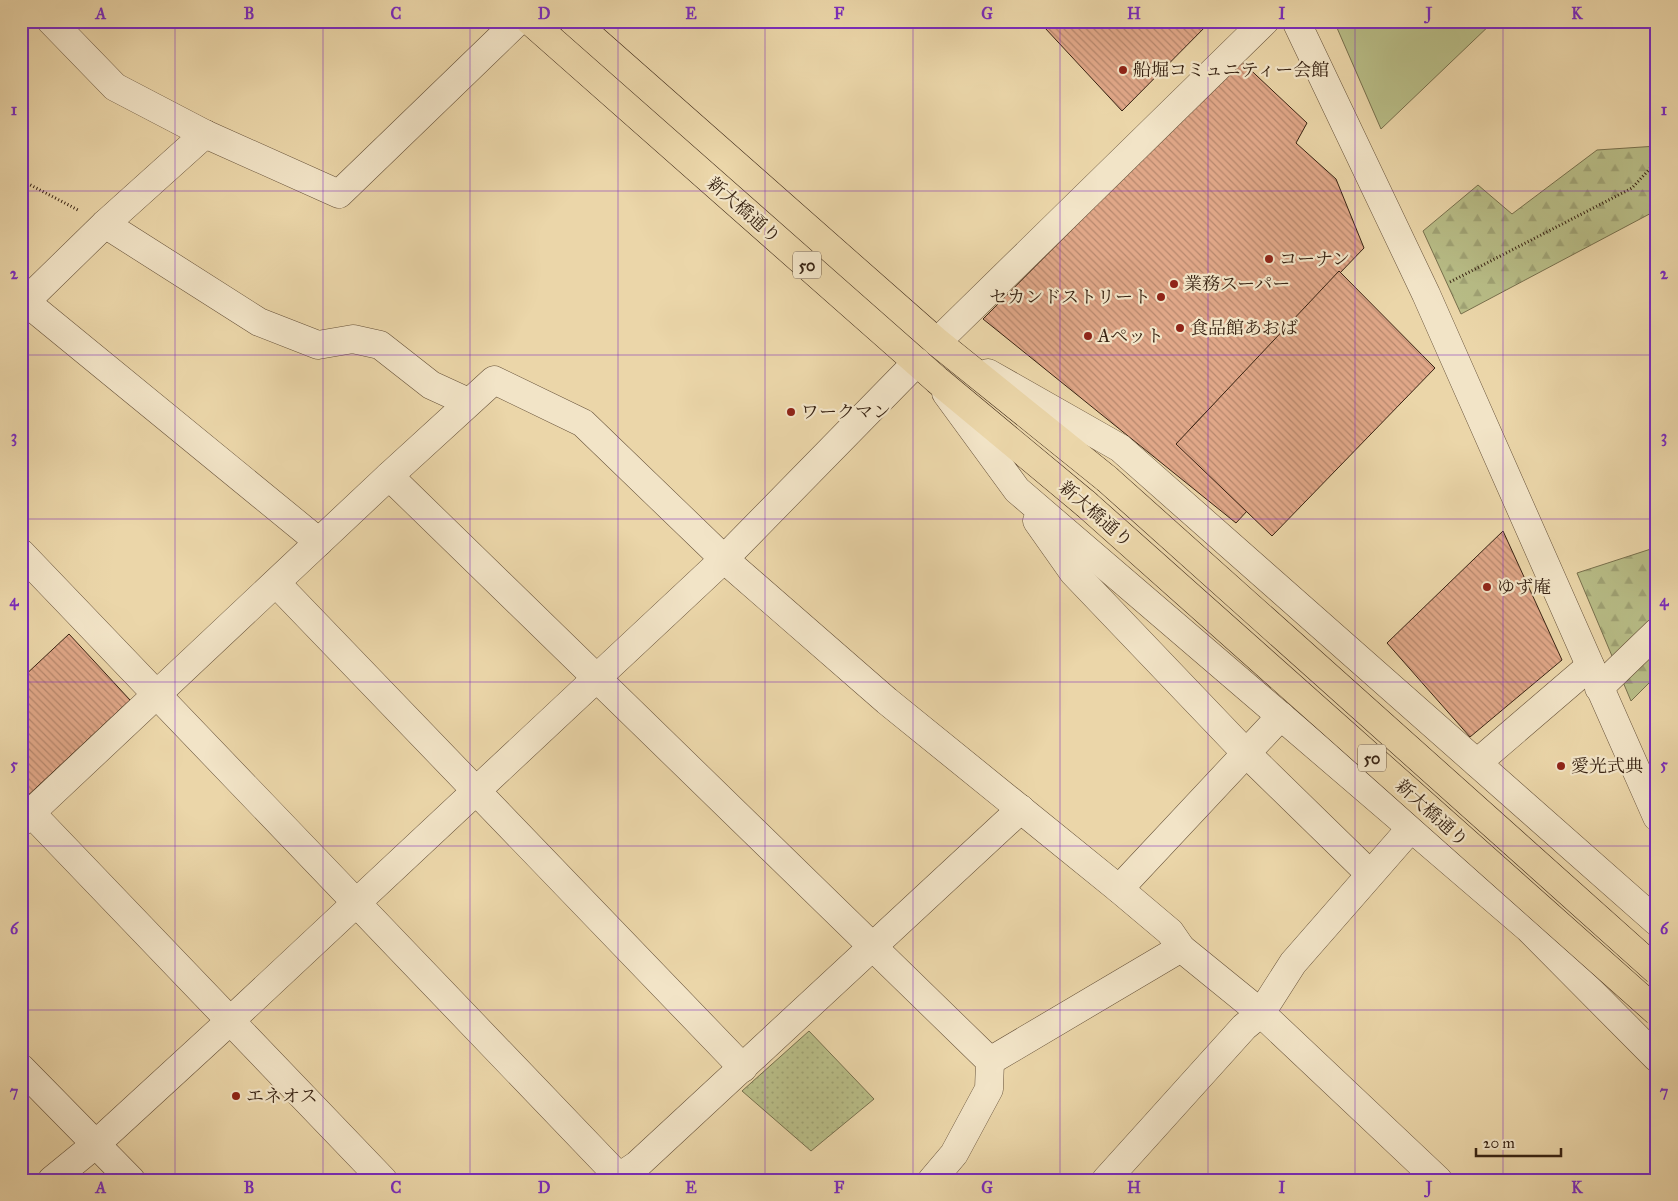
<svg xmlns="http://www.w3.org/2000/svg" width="1678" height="1201" font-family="'IM FELL Great Primer','Noto Serif JP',serif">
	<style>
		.green { fill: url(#green-dots); stroke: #78704d }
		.forest { fill: url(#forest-firs); stroke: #78704d }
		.pitch { fill: #b8bd87; stroke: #78704d }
		.building { fill: url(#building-back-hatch); stroke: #382313 }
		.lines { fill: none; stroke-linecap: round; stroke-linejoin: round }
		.minor-casing { stroke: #655038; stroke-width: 29 }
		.major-casing { stroke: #382313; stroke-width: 29 }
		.path { stroke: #382313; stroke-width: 3; stroke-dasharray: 1 2.5; stroke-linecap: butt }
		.minor { stroke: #f2e4c7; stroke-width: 28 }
		.major { stroke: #ebd6a9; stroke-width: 28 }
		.major-bridge-casing { stroke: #382313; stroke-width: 29; stroke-linecap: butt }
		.major-bridge { stroke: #ebd6a9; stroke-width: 28 }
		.grid { fill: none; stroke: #7b2cbf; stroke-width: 1; stroke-opacity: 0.55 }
		.poi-dot { fill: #8f2418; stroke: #f2e4c7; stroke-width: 2 }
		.labels { text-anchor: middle; stroke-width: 4.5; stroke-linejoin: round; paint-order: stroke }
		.shield { fill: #f2e4c7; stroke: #705d49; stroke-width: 1 }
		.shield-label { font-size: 16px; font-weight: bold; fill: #382313 }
		.poi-label { font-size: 18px; fill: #382313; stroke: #f2e4c7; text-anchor: start }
		.street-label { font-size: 18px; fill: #382313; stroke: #f2e4c7 }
		.neatline { fill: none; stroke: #7b2cbf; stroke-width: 2 }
		.grid-label { font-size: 16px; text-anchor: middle; font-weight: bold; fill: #7b2cbf }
	</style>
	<defs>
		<pattern id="green-dots" width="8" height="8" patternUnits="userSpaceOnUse" patternTransform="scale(1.25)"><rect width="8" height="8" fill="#b8bd87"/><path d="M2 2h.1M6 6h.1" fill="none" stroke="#9fa274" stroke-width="1.8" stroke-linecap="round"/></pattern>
		<pattern id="forest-firs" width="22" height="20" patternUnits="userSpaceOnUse" patternTransform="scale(1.25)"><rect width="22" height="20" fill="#b8bd87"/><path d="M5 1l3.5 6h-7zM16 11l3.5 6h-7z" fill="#9fa274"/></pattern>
		<pattern id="building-back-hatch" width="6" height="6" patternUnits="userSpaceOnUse" patternTransform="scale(1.25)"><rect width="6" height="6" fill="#e0a788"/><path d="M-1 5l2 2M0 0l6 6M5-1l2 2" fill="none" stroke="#b7886e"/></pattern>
	</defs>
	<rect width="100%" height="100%" fill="#ebd6a9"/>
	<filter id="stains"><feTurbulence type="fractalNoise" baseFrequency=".004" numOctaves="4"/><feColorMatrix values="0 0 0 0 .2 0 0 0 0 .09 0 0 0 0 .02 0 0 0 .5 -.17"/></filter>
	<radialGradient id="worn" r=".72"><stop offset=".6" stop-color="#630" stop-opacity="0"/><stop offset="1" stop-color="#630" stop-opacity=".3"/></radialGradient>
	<polygon class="green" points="809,1031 874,1099 811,1151 742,1091"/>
	<g class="forest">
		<polygon points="1657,146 1657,210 1461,314 1423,231 1478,185 1512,214 1597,150"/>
		<polygon points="1657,547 1657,675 1631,701 1577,573"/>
	</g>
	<polygon class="pitch" points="1334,21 1494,21 1381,129"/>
	<g class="building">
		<polygon points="1053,21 1211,21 1122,111 1045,28"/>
		<polygon points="1240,60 1307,123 1296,143 1336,179 1364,248 1190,429 1271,485 1236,523 983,319"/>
		<polygon points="1339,271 1435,368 1272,536 1176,444"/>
		<polygon points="1503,531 1562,660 1470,737 1387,643"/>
		<polygon points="21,633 29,641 21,649"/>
		<polygon points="69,634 130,700 21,802 21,679"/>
	</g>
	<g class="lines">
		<defs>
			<g id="minor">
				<polyline points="51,21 115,87 205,134 339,194 518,21"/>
				<polyline points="1296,21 1426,294 1657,817"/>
				<polyline points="105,224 259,322 318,345 353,339 380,345 431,385 468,402"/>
				<polyline points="21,298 319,542"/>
				<polyline points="21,306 105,224 205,134"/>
				<polyline points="937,342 1265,21"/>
				<polyline points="988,373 1120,448 1657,922"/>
				<polyline points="946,393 1017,490 1528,928 1657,1058"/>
				<polyline points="389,476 990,1061 989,1089 954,1154 932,1180"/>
				<polyline points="1037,521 1073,572 1246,753 1370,874"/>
				<polyline points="21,553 622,1180"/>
				<polyline points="276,583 743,1068"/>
				<polyline points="1599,688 1657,632"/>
				<polyline points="1477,763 1590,666"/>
				<polyline points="31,813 383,1180"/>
				<polyline points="21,822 389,476 494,380 583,423 724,559 887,701 1119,889 1170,932 1181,948 1261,1013 1438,1180"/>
				<polyline points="1119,889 1281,716"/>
				<polyline points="990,1061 1181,948"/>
				<polyline points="21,1068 131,1180"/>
				<polyline points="52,1180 96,1144 231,1020 724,559 917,362"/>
				<polyline points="611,1180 619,1177 637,1165 1021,809"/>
				<polyline points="1106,1180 1244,1027 1261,1013 1293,963 1411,828"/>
			</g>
			<g id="major">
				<polyline points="530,21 937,380 1086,504"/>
				<polyline points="573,21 937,342 1107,479"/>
			</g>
		</defs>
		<use href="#minor" class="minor-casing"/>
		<use href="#major" class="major-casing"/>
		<g class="path">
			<polyline points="21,180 78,210"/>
			<polyline points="1450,282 1632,188 1657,161"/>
		</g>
		<use href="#minor" class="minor"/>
		<use href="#major" class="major"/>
		<defs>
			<g id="major-bridge">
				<polyline points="1107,479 1657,971"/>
				<polyline points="1086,504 1657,1012"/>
			</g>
		</defs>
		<use href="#major-bridge" class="major-bridge-casing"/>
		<use href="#major-bridge" class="major-bridge"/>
	</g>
	<path class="grid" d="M175,21v1159M323,21v1159M470,21v1159M618,21v1159M765,21v1159M913,21v1159M1060,21v1159M1208,21v1159M1355,21v1159M1503,21v1159M21,191h1636M21,355h1636M21,519h1636M21,682h1636M21,846h1636M21,1010h1636"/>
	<g class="poi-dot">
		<circle cx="1123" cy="70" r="5"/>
		<circle cx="1269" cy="259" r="5"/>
		<circle cx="1174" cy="284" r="5"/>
		<circle cx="1161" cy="297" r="5"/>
		<circle cx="1180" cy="328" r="5"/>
		<circle cx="1088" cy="336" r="5"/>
		<circle cx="791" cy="412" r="5"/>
		<circle cx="1487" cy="587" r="5"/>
		<circle cx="1561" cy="766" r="5"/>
		<circle cx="236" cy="1096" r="5"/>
	</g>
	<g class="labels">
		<g class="shield">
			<rect x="793" y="251.5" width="28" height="27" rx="4"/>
			<rect x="1358" y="744.5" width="28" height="27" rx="4"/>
		</g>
		<g class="shield-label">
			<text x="807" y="271">50</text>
			<text x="1372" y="764">50</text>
		</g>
		<g class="poi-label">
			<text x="1133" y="76">船堀コミュニティー会館</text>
			<text x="1279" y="265">コーナン</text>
			<text x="1184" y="290">業務スーパー</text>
			<text x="1151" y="303" text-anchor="end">セカンドストリート</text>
			<text x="1190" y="334">食品館あおば</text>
			<text x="1098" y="342">Aペット</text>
			<text x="801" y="418">ワークマン</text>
			<text x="1497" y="593">ゆず庵</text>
			<text x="1571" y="772">愛光式典</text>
			<text x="246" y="1102">エネオス</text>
		</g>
		<g class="street-label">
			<text transform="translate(744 210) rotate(41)" y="6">新大橋通り</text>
			<text transform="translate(1096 514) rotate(41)" y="6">新大橋通り</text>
			<text transform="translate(1432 813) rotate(42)" y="6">新大橋通り</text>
		</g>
	</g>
	<rect width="1678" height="1201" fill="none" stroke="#ebd6a9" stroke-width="55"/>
	<path d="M1476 1148v8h85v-8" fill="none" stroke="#382313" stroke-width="2.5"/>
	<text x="1483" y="1148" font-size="15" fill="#382313" stroke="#f2e4c7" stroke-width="4" paint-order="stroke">20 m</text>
	<rect x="28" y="28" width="1622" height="1146" class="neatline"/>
	<g class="grid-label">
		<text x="101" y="19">A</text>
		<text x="249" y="19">B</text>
		<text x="396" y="19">C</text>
		<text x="544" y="19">D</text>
		<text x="691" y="19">E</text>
		<text x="839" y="19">F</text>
		<text x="987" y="19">G</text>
		<text x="1134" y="19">H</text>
		<text x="1282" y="19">I</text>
		<text x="1429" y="19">J</text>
		<text x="1577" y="19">K</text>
		<text x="14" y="115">1</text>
		<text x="1664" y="115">1</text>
		<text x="14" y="279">2</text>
		<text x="1664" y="279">2</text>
		<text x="14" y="442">3</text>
		<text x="1664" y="442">3</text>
		<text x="14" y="606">4</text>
		<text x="1664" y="606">4</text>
		<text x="14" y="770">5</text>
		<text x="1664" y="770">5</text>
		<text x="14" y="934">6</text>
		<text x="1664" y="934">6</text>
		<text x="14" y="1097">7</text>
		<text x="1664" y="1097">7</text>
		<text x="101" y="1193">A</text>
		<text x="249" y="1193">B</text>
		<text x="396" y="1193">C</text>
		<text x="544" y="1193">D</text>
		<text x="691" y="1193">E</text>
		<text x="839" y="1193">F</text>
		<text x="987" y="1193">G</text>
		<text x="1134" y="1193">H</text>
		<text x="1282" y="1193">I</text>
		<text x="1429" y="1193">J</text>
		<text x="1577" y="1193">K</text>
	</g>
	<rect width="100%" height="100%" filter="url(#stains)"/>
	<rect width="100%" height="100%" fill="url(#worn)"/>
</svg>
